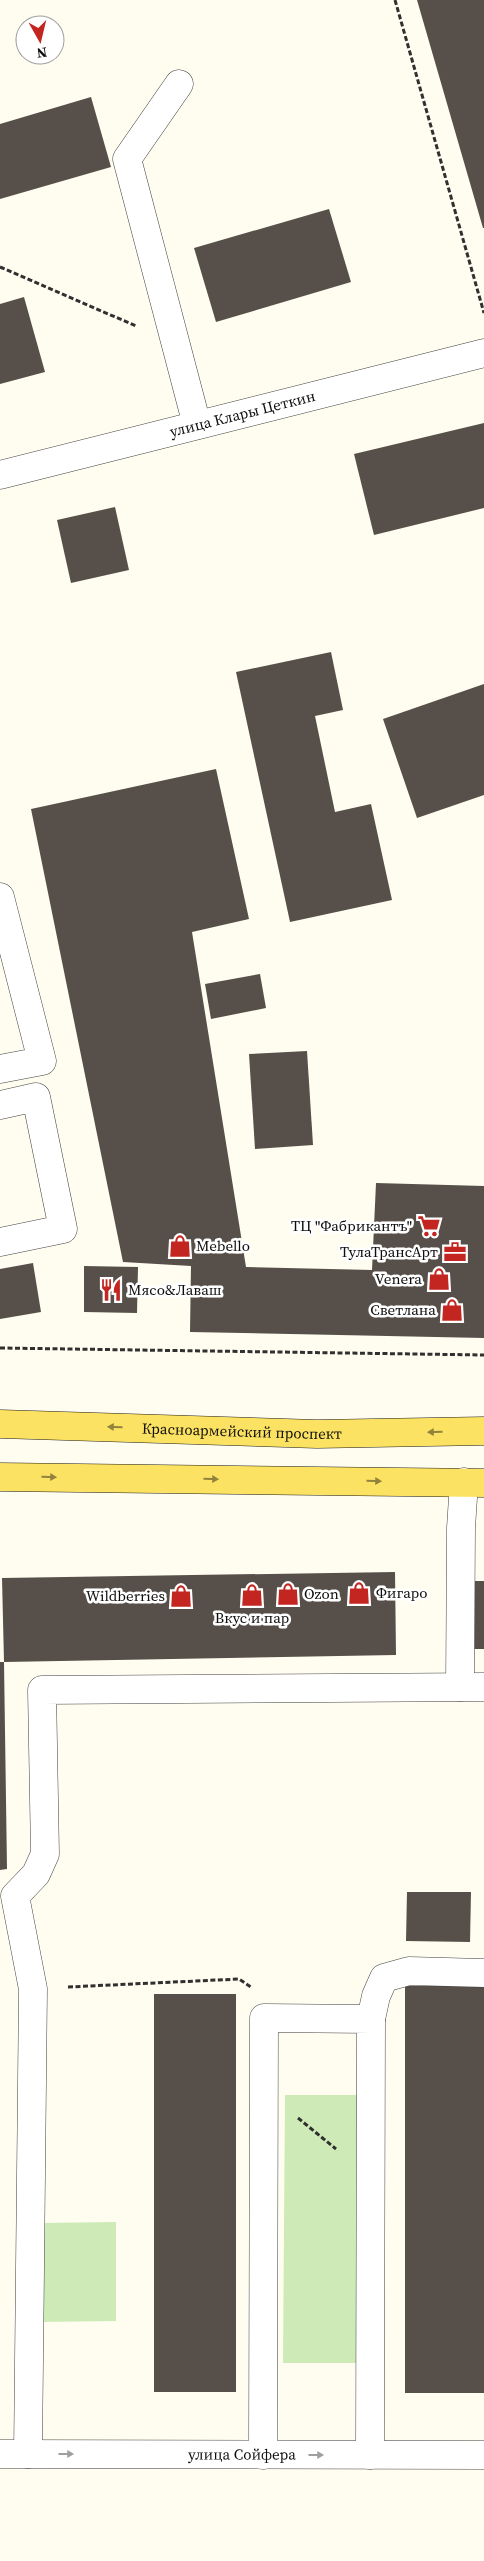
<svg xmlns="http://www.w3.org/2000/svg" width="484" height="2561" font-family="'Source Serif 4',serif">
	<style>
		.green { fill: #ceebb7 }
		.building { fill: #57504a }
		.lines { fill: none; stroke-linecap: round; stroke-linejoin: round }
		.minor-casing { stroke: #414141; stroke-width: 29 }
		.major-casing { stroke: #1f1f1f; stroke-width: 29 }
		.path { stroke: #303030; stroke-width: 3; stroke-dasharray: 5 2.5; stroke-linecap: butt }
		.minor { stroke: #fff; stroke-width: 28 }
		.major { stroke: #fce262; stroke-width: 28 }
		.oneway { fill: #91833c }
		.oneway2 { fill: #9f9f9f }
		.labels { text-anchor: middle; stroke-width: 5; stroke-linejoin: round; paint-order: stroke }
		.street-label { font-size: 15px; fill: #0e0e0e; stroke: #fff }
		.poi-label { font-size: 15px; fill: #0e0e0e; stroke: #fff; text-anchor: end }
	</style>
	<rect width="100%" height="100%" fill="#fffdef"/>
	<g class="green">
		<polygon points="285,2095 357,2095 356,2363 283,2363"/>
		<polygon points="116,2222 116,2321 41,2322 41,2223"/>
	</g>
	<g class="building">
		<polygon points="417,0 484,0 484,228 483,228"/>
		<polygon points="91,97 111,167 0,199 0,124"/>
		<polygon points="329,209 351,282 216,322 194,248"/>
		<polygon points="24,297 45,372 0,384 0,304"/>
		<polygon points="484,423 484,508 374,535 354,454"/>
		<polygon points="115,507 129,570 71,583 57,520"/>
		<polygon points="331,652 343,710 315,716 335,812 371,804 392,900 290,922 236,672"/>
		<polygon points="484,684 484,795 417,818 383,719"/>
		<polygon points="216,769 249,919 192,932 246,1267 372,1270 376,1183 484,1186 484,1338 190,1332 191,1266 123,1262 31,809"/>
		<polygon points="260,974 266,1008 211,1019 205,984"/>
		<polygon points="307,1051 313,1145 255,1149 249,1054"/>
		<polygon points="33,1263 41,1312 0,1319 0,1269"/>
		<polygon points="84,1266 138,1267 137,1313 84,1312"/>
		<polygon points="395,1572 396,1655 4,1662 2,1578"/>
		<rect x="473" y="1581" width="11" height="68"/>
		<polygon points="0,1662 4,1662 7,1869 0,1870"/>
		<polygon points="407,1892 471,1892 470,1942 406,1941"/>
		<rect x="405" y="1986" width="79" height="407"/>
		<rect x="154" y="1994" width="82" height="398"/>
	</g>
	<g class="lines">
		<defs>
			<g id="minor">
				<polyline points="179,84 127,159 197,425"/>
				<path id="s1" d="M0,475l484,-122"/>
				<polyline points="0,897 42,1061 0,1069"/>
				<polyline points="0,1105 36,1097 63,1229 0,1242"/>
				<polyline points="460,1687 461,1528 464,1482"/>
				<polyline points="371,2019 376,1996 384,1978 409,1971 484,1973"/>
				<path id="s2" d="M0,2454l484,1"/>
				<polyline points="28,2454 33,1989 15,1896 36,1874 45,1854 42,1690 484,1687"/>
				<polyline points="263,2455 264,2018 371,2019 370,2455"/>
			</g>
			<g id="major">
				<path id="s3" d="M0,1424l317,10 167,-3"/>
				<polyline points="0,1477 484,1483"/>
			</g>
		</defs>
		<use href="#minor" class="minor-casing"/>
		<use href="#major" class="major-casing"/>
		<g class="path">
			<polyline points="395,0 484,313"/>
			<polyline points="0,267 136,326"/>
			<polyline points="0,1348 484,1355"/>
			<polyline points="68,1987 239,1979 251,1987"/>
			<polyline points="298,2118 336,2149"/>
		</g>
		<use href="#minor" class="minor"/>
		<use href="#major" class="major"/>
	</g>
	<defs><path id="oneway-solid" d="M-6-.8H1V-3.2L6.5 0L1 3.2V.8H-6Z" transform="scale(1.25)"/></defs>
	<g class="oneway">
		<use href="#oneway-solid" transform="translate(115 1427) rotate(-178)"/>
		<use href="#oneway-solid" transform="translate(435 1432) rotate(179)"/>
		<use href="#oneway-solid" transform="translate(49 1477) rotate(1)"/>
		<use href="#oneway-solid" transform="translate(211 1479) rotate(1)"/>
		<use href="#oneway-solid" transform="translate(374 1481) rotate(1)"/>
	</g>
	<g class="oneway2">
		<use href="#oneway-solid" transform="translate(66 2454)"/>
		<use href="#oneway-solid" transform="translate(316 2455)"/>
	</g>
	<defs>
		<symbol id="supermarket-bare" viewBox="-9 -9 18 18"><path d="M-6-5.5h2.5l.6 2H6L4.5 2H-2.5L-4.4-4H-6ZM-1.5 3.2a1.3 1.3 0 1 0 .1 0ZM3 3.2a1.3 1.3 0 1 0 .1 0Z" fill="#c32521" stroke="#fff" stroke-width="2.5" paint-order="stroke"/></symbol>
		<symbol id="shop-bare" viewBox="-9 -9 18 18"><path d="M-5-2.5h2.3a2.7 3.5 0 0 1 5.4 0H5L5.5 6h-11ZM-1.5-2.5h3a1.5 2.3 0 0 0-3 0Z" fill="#c32521" stroke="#fff" stroke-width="2.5" paint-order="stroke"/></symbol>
		<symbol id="office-bare" viewBox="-9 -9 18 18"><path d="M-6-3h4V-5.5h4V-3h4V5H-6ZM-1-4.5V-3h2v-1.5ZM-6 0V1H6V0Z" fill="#c32521" stroke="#fff" stroke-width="2.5" paint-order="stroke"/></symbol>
		<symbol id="restaurant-bare" viewBox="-9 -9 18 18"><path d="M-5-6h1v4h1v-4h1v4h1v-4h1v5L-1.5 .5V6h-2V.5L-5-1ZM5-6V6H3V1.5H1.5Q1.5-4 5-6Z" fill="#c32521" stroke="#fff" stroke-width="2.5" paint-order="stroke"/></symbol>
	</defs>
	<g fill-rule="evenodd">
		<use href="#supermarket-bare" x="413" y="1210" width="32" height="32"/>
		<use href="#shop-bare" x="164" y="1230" width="32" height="32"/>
		<use href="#office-bare" x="439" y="1236" width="32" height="32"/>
		<use href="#shop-bare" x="423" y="1263" width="32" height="32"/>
		<use href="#restaurant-bare" x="95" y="1274" width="32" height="32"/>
		<use href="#shop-bare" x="436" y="1294" width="32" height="32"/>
		<use href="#shop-bare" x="343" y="1577" width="32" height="32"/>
		<use href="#shop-bare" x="272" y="1578" width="32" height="32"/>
		<use href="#shop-bare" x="236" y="1579" width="32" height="32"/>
		<use href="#shop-bare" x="165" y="1580" width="32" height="32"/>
	</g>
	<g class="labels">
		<g class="street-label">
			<text dy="5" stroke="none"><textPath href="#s1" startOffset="250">улица Клары Цеткин</textPath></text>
			<text dy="5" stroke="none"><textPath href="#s3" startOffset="242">Красноармейский проспект</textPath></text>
			<text dy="5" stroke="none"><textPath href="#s2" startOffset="242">улица Сойфера</textPath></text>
		</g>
		<g class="poi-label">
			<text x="412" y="1231">ТЦ "Фабрикантъ"</text>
			<text x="196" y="1251" text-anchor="start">Mebello</text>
			<text x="438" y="1257">ТулаТрансАрт</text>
			<text x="422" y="1284">Venera</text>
			<text x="128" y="1295" text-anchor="start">Мясо&amp;Лаваш</text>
			<text x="436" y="1315">Светлана</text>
			<text x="376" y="1598" text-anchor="start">Фигаро</text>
			<text x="304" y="1599" text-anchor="start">Ozon</text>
			<text x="165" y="1601">Wildberries</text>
			<text x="252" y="1623" text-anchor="middle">Вкус и пар</text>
		</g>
	</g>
	<g transform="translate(40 40) rotate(172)"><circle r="24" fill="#ffffff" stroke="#9f9f9f"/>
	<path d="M0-4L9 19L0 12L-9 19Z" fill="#c32521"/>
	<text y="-8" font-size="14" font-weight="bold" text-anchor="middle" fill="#0e0e0e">N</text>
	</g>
</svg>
